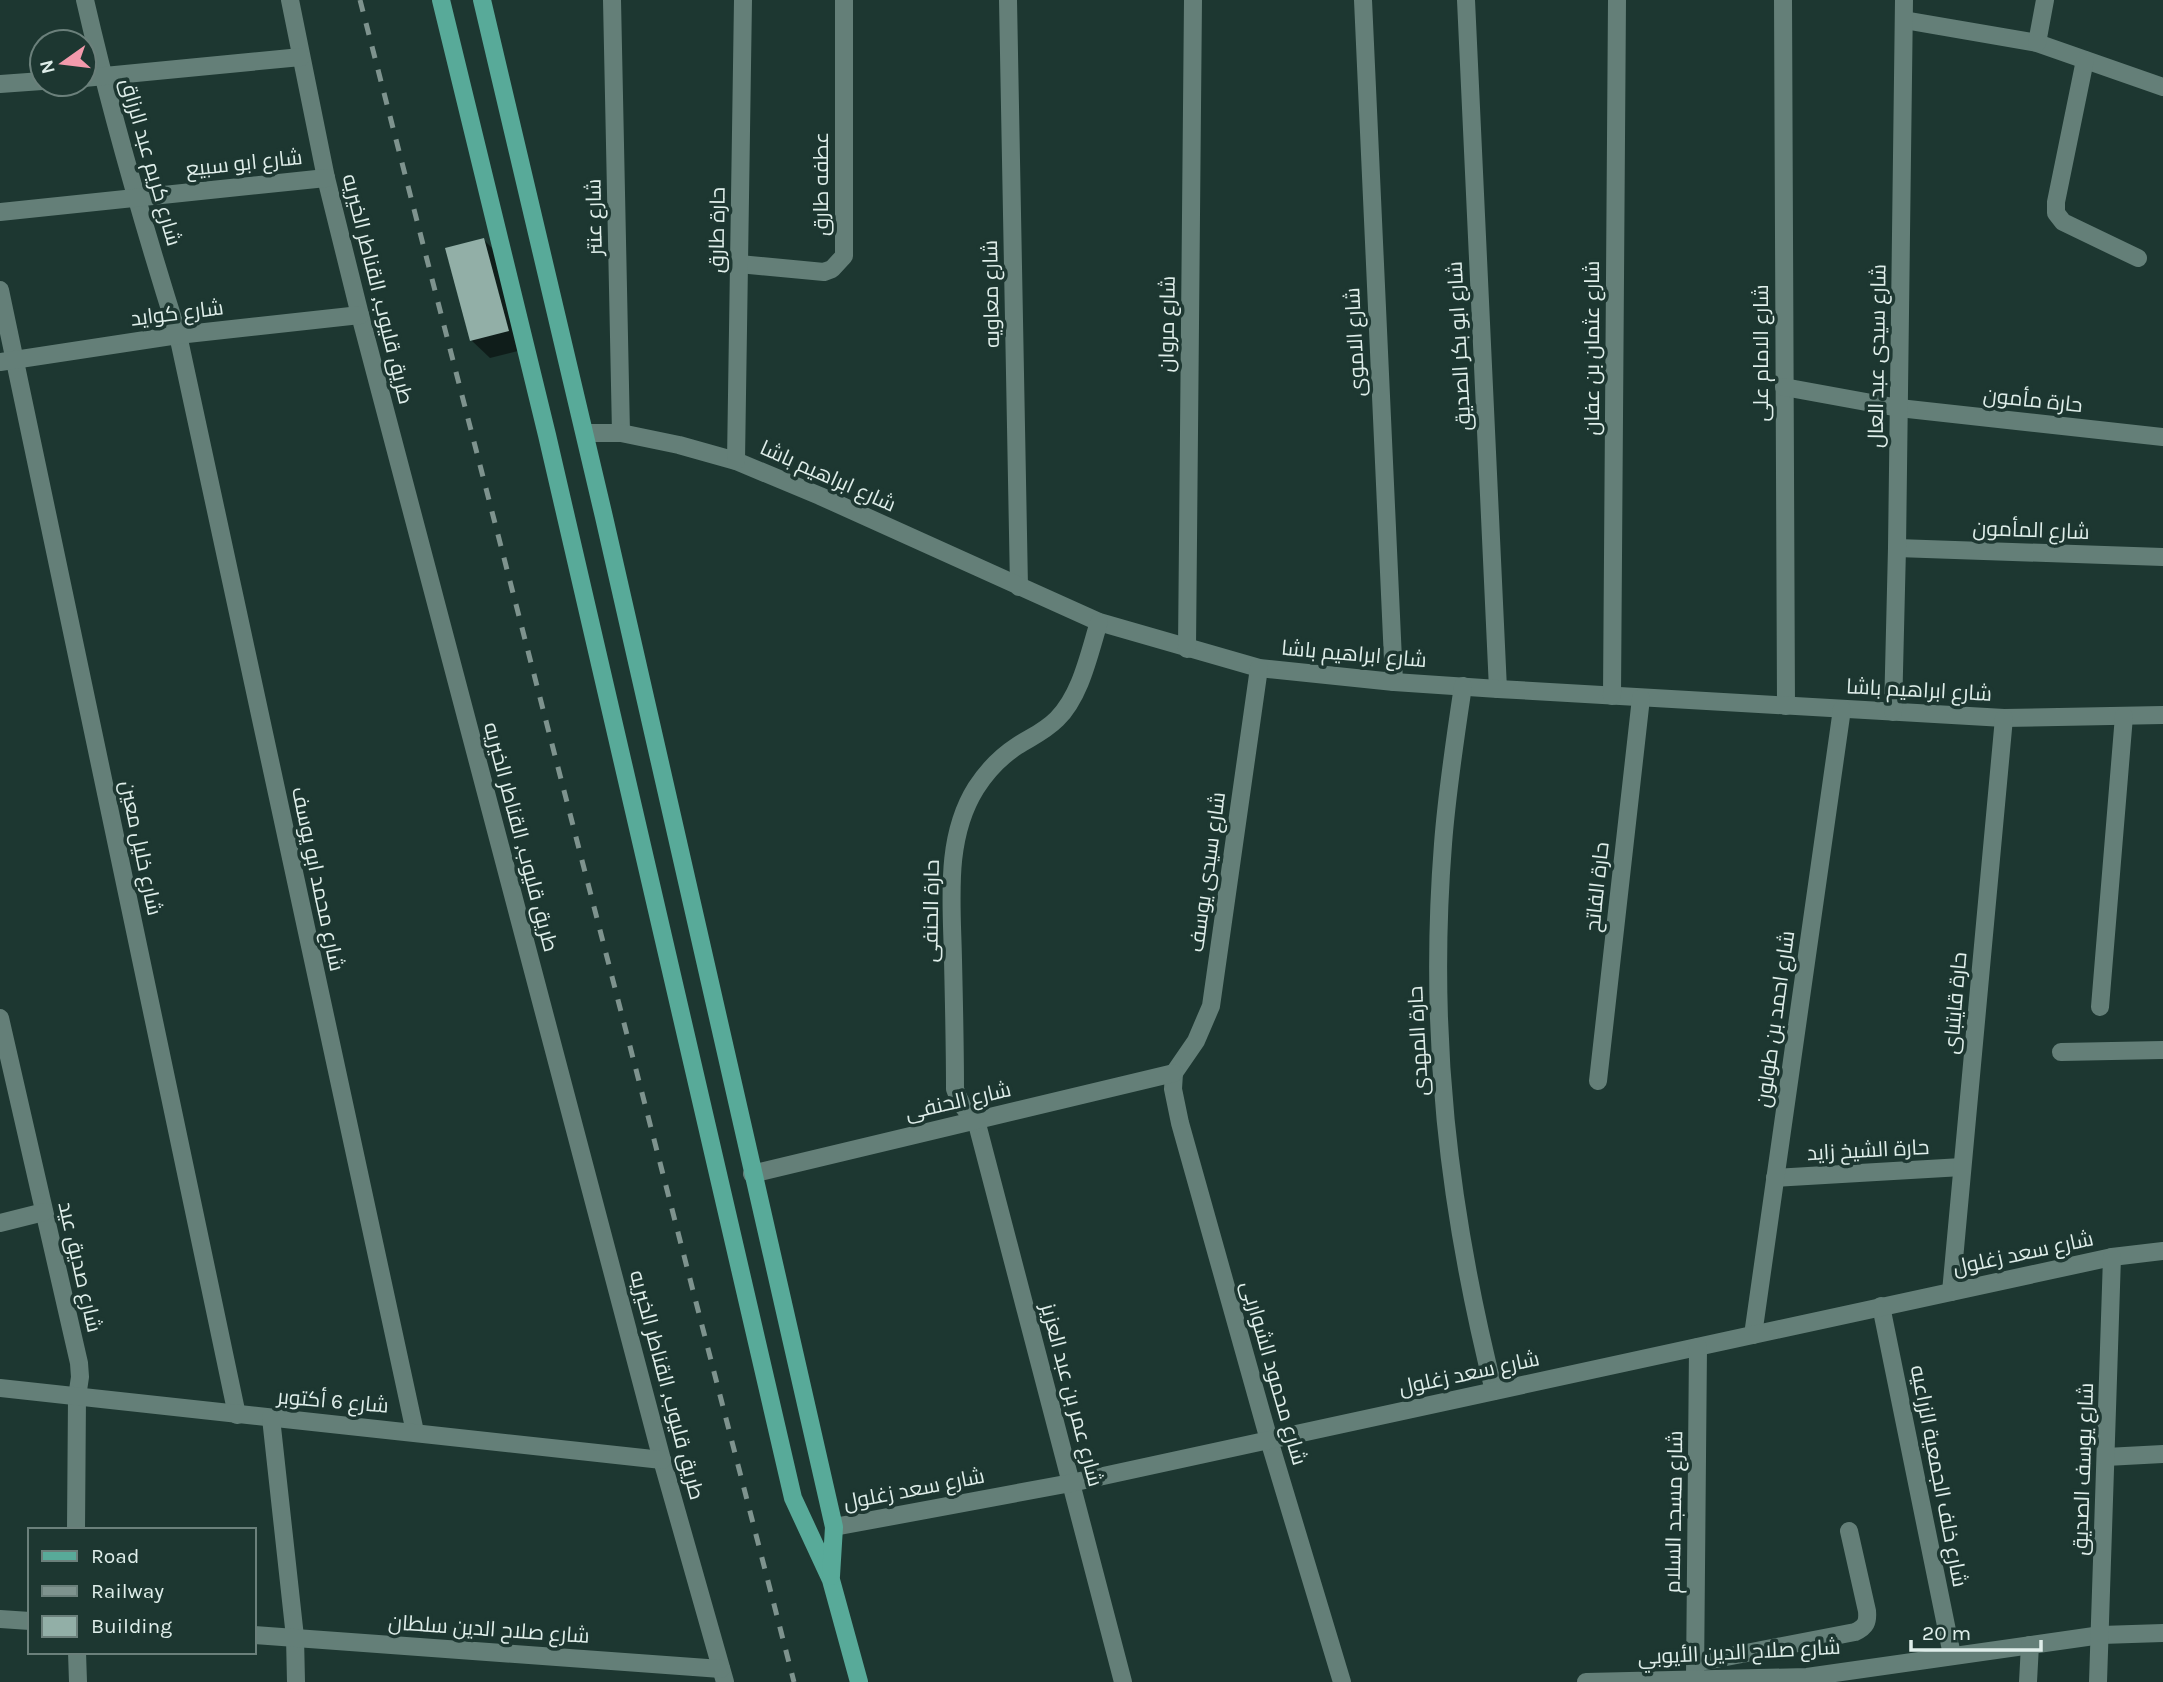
<svg xmlns="http://www.w3.org/2000/svg" width="2163" height="1682" font-family="Karla,Cairo,sans-serif">
	<style>
		.shadow { fill: #0007 }
		.building { fill: #92afa7 }
		.lines { fill: none; stroke-linecap: round; stroke-linejoin: round }
		.minor { stroke: #647f78; stroke-width: 18 }
		.major { stroke: #58aa99; stroke-width: 18 }
		.rail { stroke: #7e938e; stroke-width: 5; stroke-dasharray: 12 12; stroke-linecap: butt }
		.labels { text-anchor: middle; stroke-width: 7; stroke-linejoin: round; paint-order: stroke }
		.street-label { font-size: 21px; fill: #dfeeea; stroke: #1d3731 }
	</style>
	<rect width="100%" height="100%" fill="#1d3731"/>
	<polygon class="shadow" points="484,240 502,258 526,349 490,358 471,340"/>
	<polygon class="building" points="484,238 509,331 470,341 445,248"/>
	<g class="lines">
		<g class="minor">
			<path d="M85,0c26,113 58,224 93,335l237,1097"/>
			<polyline points="290,0 326,178 360,315 662,1460 725,1682"/>
			<polyline points="612,0 621,433"/>
			<polyline points="1008,0 1019,587"/>
			<polyline points="1363,0 1394,682"/>
			<polyline points="1466,0 1498,689"/>
			<polyline points="1783,0 1786,706"/>
			<polyline points="1904,20 2037,43 2163,87"/>
			<polyline points="2037,43 2045,0"/>
			<polyline points="2085,60 2056,202 2056,213 2063,222 2138,258"/>
			<polyline points="84,78 301,57"/>
			<polyline points="0,84 42,81"/>
			<polyline points="0,212 326,178"/>
			<polyline points="739,264 824,272 832,269 844,256 844,0"/>
			<polyline points="0,290 237,1415"/>
			<polyline points="0,362 178,335 360,315"/>
			<polyline points="1784,387 1899,408 2163,437"/>
			<polyline points="585,433 621,433 679,445 736,461 820,496 1099,622 1259,668 1394,682 1498,689 2004,718 2163,715"/>
			<polyline points="736,461 743,0"/>
			<polyline points="1897,548 2163,557"/>
			<path d="M1099,622c-10,32 -18,73 -42,97 -13,13 -26,18 -40,27 -17,11 -30,25 -41,42 -32,51 -24,115 -23,172 1,43 2,86 2,129 5,14 10,22 21,31l147,562"/>
			<polyline points="1187,649 1193,0"/>
			<path d="M1463,686c-8,53 -16,105 -20,158 -15,189 5,364 51,547"/>
			<polyline points="1612,696 1617,0"/>
			<polyline points="1893,712 1897,548 1904,0"/>
			<polyline points="2100,1007 2124,716"/>
			<polyline points="0,1018 79,1363 80,1377 77,1397 76,1530"/>
			<polyline points="2061,1052 2163,1050"/>
			<polyline points="1174,1073 1173,1089 1180,1123 1269,1440 1342,1682"/>
			<polyline points="1174,1073 1196,1041 1211,1006 1259,668"/>
			<polyline points="1598,1081 1641,698"/>
			<polyline points="752,1174 1174,1073"/>
			<polyline points="1775,1178 1962,1167"/>
			<polyline points="0,1223 44,1212"/>
			<polyline points="1951,1292 2004,718"/>
			<polyline points="1881,1306 1952,1655"/>
			<polyline points="1753,1335 1842,709"/>
			<polyline points="0,1388 662,1460"/>
			<polyline points="271,1418 295,1637 296,1682"/>
			<polyline points="2106,1457 2163,1454"/>
			<polyline points="834,1527 1071,1483 2112,1257 2163,1251"/>
			<polyline points="0,1619 30,1621"/>
			<polyline points="254,1635 721,1669"/>
			<polyline points="77,1652 78,1682"/>
			<path d="M1695,1663l160,-31c11,-5 13,-10 12,-21l-18,-80"/>
			<polyline points="1695,1679 1698,1347"/>
			<polyline points="1586,1682 1807,1677 2101,1635 2163,1633"/>
			<polyline points="2028,1682 2030,1645"/>
			<polyline points="2098,1682 2112,1257"/>
		</g>
		<g class="major">
			<polyline points="441,0 547,435 793,1498 831,1580 859,1682"/>
			<polyline points="482,0 604,517 834,1527 831,1576"/>
		</g>
		<polyline class="rail" points="360,0 794,1682"/>
	</g>
	<g class="labels">
		<g class="street-label">
			<text transform="translate(151 162) rotate(74)" y="7">شارع كريم عبد الرزاق</text>
			<text transform="translate(244 163) rotate(-6)" y="7">شارع ابو سبيع</text>
			<text transform="translate(821 184) rotate(-90)" y="7">عطفه طارق</text>
			<text transform="translate(594 217) rotate(-91)" y="7">شارع عنتر</text>
			<text transform="translate(717 230) rotate(-89)" y="7">حارة طارق</text>
			<text transform="translate(378 289) rotate(76)" y="7">طريق قليوب, القناطر الخيريه</text>
			<text transform="translate(991 294) rotate(-91)" y="7">شارع معاويه</text>
			<text transform="translate(177 313) rotate(-7)" y="7">شارع كوايد</text>
			<text transform="translate(1167 324) rotate(-89)" y="7">شارع مروان</text>
			<text transform="translate(1355 342) rotate(-93)" y="7">شارع الاموى</text>
			<text transform="translate(1459 346) rotate(-93)" y="7">شارع ابو بكر الصديق</text>
			<text transform="translate(1592 348) rotate(-90)" y="7">شارع عثمان بن عفان</text>
			<text transform="translate(1761 353) rotate(-90)" y="7">شارع الامام على</text>
			<text transform="translate(1877 356) rotate(-89)" y="7">شارع سيدى عبد العال</text>
			<text transform="translate(2033 400) rotate(6)" y="7">حارة مأمون</text>
			<text transform="translate(828 476) rotate(24)" y="7">شارع ابراهيم باشا</text>
			<text transform="translate(2031 530) rotate(2)" y="7">شارع المأمون</text>
			<text transform="translate(1354 654) rotate(5)" y="7">شارع ابراهيم باشا</text>
			<text transform="translate(1919 690) rotate(3)" y="7">شارع ابراهيم باشا</text>
			<text transform="translate(521 837) rotate(75)" y="7">طريق قليوب, القناطر الخيريه</text>
			<text transform="translate(141 848) rotate(78)" y="7">شارع خليل معين</text>
			<text transform="translate(1207 872) rotate(-82)" y="7">شارع سيدى يوسف</text>
			<text transform="translate(318 879) rotate(78)" y="7">شارع محمد ابو يوسف</text>
			<text transform="translate(1597 887) rotate(-84)" y="7">حارة الفاتح</text>
			<text transform="translate(931 911) rotate(-89)" y="7">حارة الحنفى</text>
			<text transform="translate(1955 1003) rotate(-85)" y="7">حارة قايتباى</text>
			<text transform="translate(1775 1019) rotate(-82)" y="7">شارع احمد بن طولون</text>
			<text transform="translate(1418 1041) rotate(-93)" y="7">حارة المهدى</text>
			<text transform="translate(958 1101) rotate(-13)" y="7">شارع الحنفى</text>
			<text transform="translate(1868 1150) rotate(-3)" y="7">حارة الشيخ زايد</text>
			<text transform="translate(2023 1253) rotate(-12)" y="7">شارع سعد زغلول</text>
			<text transform="translate(80 1267) rotate(77)" y="7">شارع صديق عيد</text>
			<text transform="translate(1274 1373) rotate(74)" y="7">شارع محمود الشواربى</text>
			<text transform="translate(1469 1373) rotate(-12)" y="7">شارع سعد زغلول</text>
			<text transform="translate(667 1385) rotate(75)" y="7">طريق قليوب, القناطر الخيريه</text>
			<text transform="translate(1072 1395) rotate(75)" y="7">شارع عمر بن عبد العزيز</text>
			<text transform="translate(333 1401) rotate(5)" y="7">شارع 6 أكتوبر</text>
			<text transform="translate(2083 1469) rotate(-88)" y="7">شارع يوسف الصديق</text>
			<text transform="translate(1939 1476) rotate(79)" y="7">شارع خلف الجمعية الزراعيه</text>
			<text transform="translate(914 1489) rotate(-11)" y="7">شارع سعد زغلول</text>
			<text transform="translate(1674 1512) rotate(-89)" y="7">شارع مسجد السلام</text>
			<text transform="translate(489 1629) rotate(4)" y="7">شارع صلاح الدين سلطان</text>
			<text transform="translate(1739 1652) rotate(-3)" y="7">شارع صلاح الدين الأيوبي</text>
		</g>
	</g>
	<rect x="28" y="1528" width="228" height="126" fill="#1d3731" stroke="#6b807b" stroke-width="2"/>
	<rect x="42" y="1551" width="35" height="10" fill="#58aa99" stroke="#6b807b" stroke-width="2"/>
	<text x="91" y="1563" font-size="21" fill="#dfeeea">Road</text>
	<rect x="42" y="1586" width="35" height="10" fill="#7e938e" stroke="#6b807b" stroke-width="2"/>
	<text x="91" y="1598" font-size="21" fill="#dfeeea">Railway</text>
	<rect x="42" y="1616" width="35" height="21" fill="#92afa7" stroke="#6b807b" stroke-width="2"/>
	<text x="91" y="1633" font-size="21" fill="#dfeeea">Building</text>
	<g transform="translate(63 63) rotate(256)"><circle r="33" fill="#1d3731" stroke="#6b807b" stroke-width="2"/>
	<path d="M0-5L12 26L0 18L-12 26Z" fill="#f39aac"/>
	<text y="-10" font-size="19" font-weight="bold" text-anchor="middle" fill="#dfeeea">N</text>
	</g>
	<path d="M1911 1640v10h130v-10" fill="none" stroke="#dfeeea" stroke-width="3.5"/>
	<text x="1922" y="1640" font-size="21" fill="#dfeeea" stroke="#1d3731" stroke-width="5" paint-order="stroke">20 m</text>
</svg>
